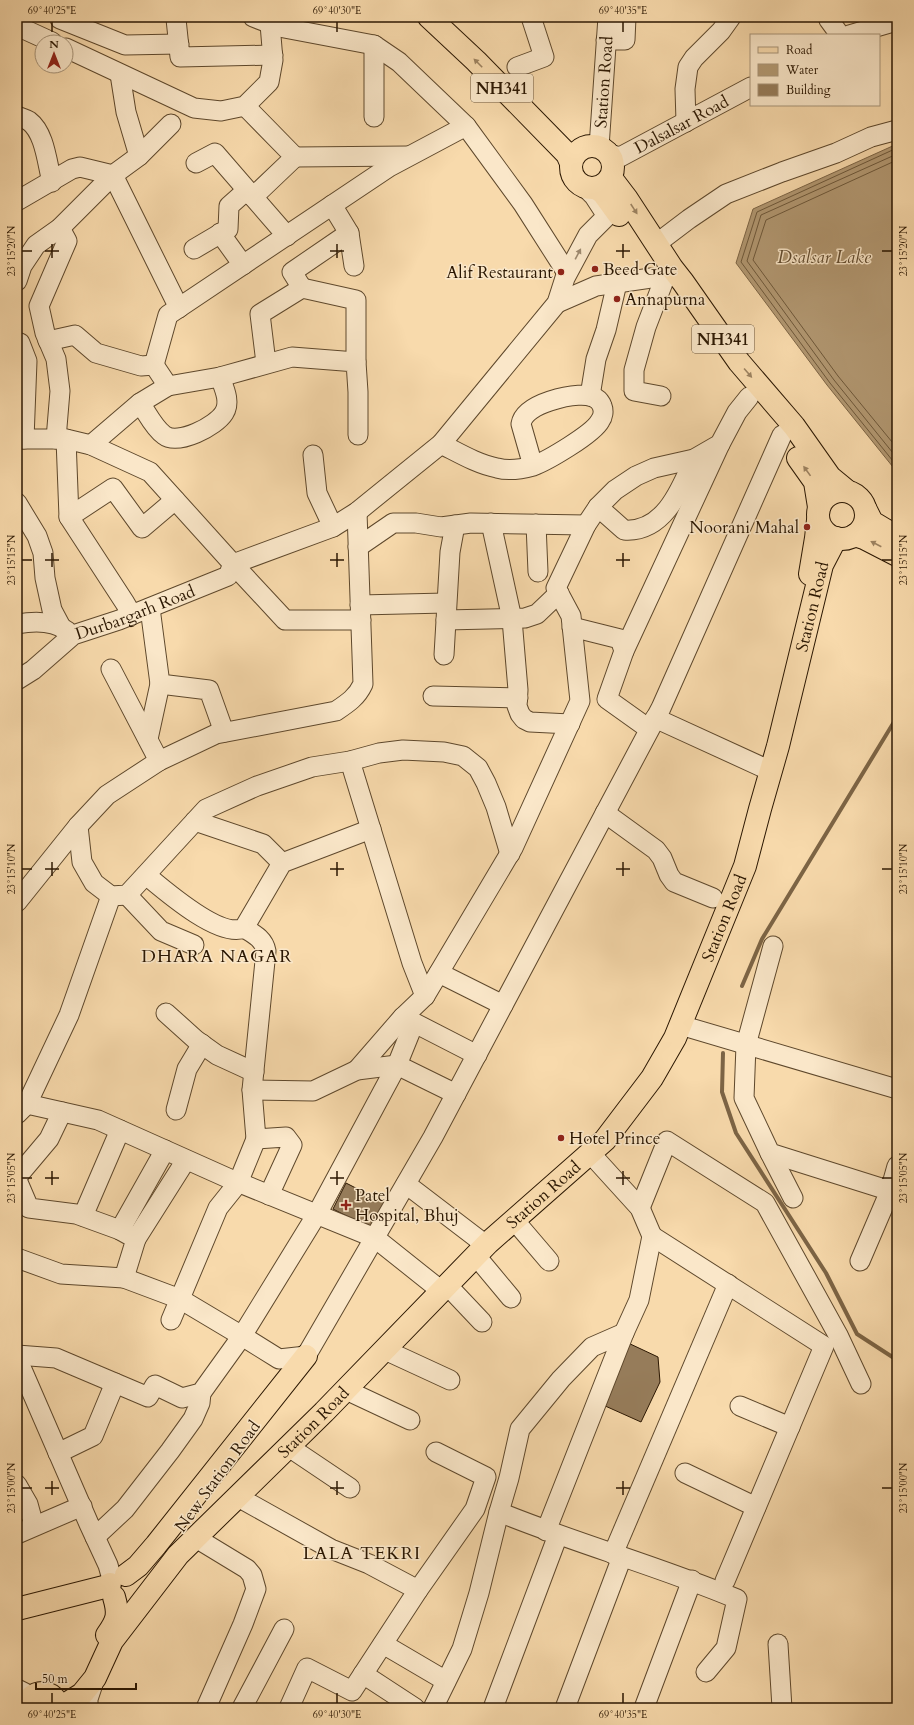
<svg xmlns="http://www.w3.org/2000/svg" width="914" height="1725" font-family="Cardo,serif">
	<style>
		.water { fill: #b29872; stroke: #7c6445 }
		.lines { fill: none; stroke-linecap: round; stroke-linejoin: round }
		.shore { stroke: #6e583a; stroke-width: 1 }
		.stream { stroke: #7c6445; stroke-width: 4 }
		.building { fill: #967c5a; stroke: #2b1702 }
		.minor-casing { stroke: #5e482c; stroke-width: 21 }
		.major-casing { stroke: #2b1702; stroke-width: 24 }
		.highway-casing { stroke: #2b1702; stroke-width: 24 }
		.minor { stroke: #fae7c9; stroke-width: 19 }
		.major { stroke: #f8daac; stroke-width: 22 }
		.highway { stroke: #f8daac; stroke-width: 22 }
		.oneway { fill: #9c8260 }
		.oneway2 { fill: #9d896f }
		.ticks { fill: none; stroke: #2b1702; stroke-width: 1.5 }
		.poi-dot { fill: #8f2418; stroke: #fae7c9; stroke-width: 1.5 }
		.labels { text-anchor: middle; stroke-width: 3; stroke-linejoin: round; paint-order: stroke }
		.shield { fill: #fae7c9; stroke: #69553e; stroke-width: 1 }
		.shield-label { font-size: 16px; font-weight: bold; fill: #2b1702 }
		.street-label { font-size: 17px; fill: #2b1702; stroke: #fae7c9 }
		.poi-label { font-size: 17px; fill: #2b1702; stroke: #fae7c9; text-anchor: start }
		.water-label { font-size: 18px; font-style: italic; fill: #614b2f; stroke: #fae7c9 }
		.neighbourhood-label { font-size: 18px; letter-spacing: 1px; fill: #2b1702; stroke: #fae7c9 }
		.neatline { fill: none; stroke: #2b1702; stroke-width: 1.5 }
		.ticks-label { font-size: 10px; text-anchor: middle; fill: #2b1702 }
	</style>
	<rect width="100%" height="100%" fill="#f8daac"/>
	<filter id="stains"><feTurbulence type="fractalNoise" baseFrequency=".005" numOctaves="4"/><feColorMatrix values="0 0 0 0 .2 0 0 0 0 .09 0 0 0 0 .02 0 0 0 .5 -.17"/></filter>
	<radialGradient id="worn" r=".72"><stop offset=".6" stop-color="#630" stop-opacity="0"/><stop offset="1" stop-color="#630" stop-opacity=".3"/></radialGradient>
	<polygon class="water" points="897,144 897,472 827,385 736,263 753,209"/>
	<g class="lines">
		<g class="shore">
			<polyline points="897,148 757,212 741,262 830,383 897,466"/>
			<polyline points="897,154 761,215 747,261 834,380 897,458"/>
			<polyline points="897,160 766,220 753,260 838,376 897,448"/>
		</g>
		<g class="stream">
			<polyline points="742,986 762,939 897,717"/>
			<polyline points="723,1053 722,1092 736,1133 826,1273 857,1334 897,1360"/>
		</g>
	</g>
	<g class="building">
		<polygon points="346,1183 389,1205 376,1231 333,1209"/>
		<polygon points="626,1342 658,1357 660,1382 641,1422 603,1405"/>
	</g>
	<g class="lines">
		<defs>
			<g id="minor">
				<polyline points="253,17 279,27 374,45 399,62 466,126 523,204 567,273"/>
				<polyline points="830,17 829,20 840,35"/>
				<polyline points="60,19 125,45 179,44"/>
				<polyline points="176,19 180,57 273,55"/>
				<polyline points="17,26 52,42"/>
				<polyline points="849,35 897,21"/>
				<polyline points="606,40 625,40 626,17"/>
				<polyline points="374,45 374,117"/>
				<polyline points="66,48 194,108 221,111 245,106 269,82 273,60 270,24"/>
				<polyline points="517,67 544,57 531,17"/>
				<polyline points="120,74 126,112 139,156"/>
				<polyline points="245,106 295,157 253,197"/>
				<path d="M17,116c4,2 9,3 12,5 16,12 18,42 23,61"/>
				<polyline points="686,122 685,89 688,67 694,58 721,31 731,17"/>
				<path id="s1" d="M599,147l9,-130"/>
				<path id="s2" d="M610,154l10,3 131,-70"/>
				<polyline points="295,157 408,156"/>
				<polyline points="196,163 215,153 287,236"/>
				<polyline points="17,201 72,169 80,167 113,175 179,308"/>
				<polyline points="332,205 349,233 354,266"/>
				<polyline points="220,233 243,265"/>
				<polyline points="656,244 689,219 726,194 782,172 836,153 871,137 897,130"/>
				<polyline points="194,249 228,229 229,206 247,190"/>
				<polyline points="17,281 22,266 36,245 60,228 113,175 139,156 171,124"/>
				<polyline points="302,288 292,272 349,233"/>
				<polyline points="557,303 596,286 651,278"/>
				<polyline points="48,341 75,335 96,353 141,366 154,365 168,386 220,377 292,357 356,362 358,392 358,435"/>
				<polyline points="17,342 20,343 27,361 24,439"/>
				<polyline points="266,363 260,314 302,288 356,300 356,362"/>
				<polyline points="154,365 168,315 389,167 466,126"/>
				<polyline points="590,396 596,359 606,330 617,283"/>
				<polyline points="661,396 634,391 634,370 646,327 664,280"/>
				<path d="M140,403c7,10 14,25 24,32 14,11 52,-9 60,-22 7,-11 0,-25 -4,-36"/>
				<polyline points="17,439 66,439 91,445 150,472 233,564 333,527 357,512 441,444 557,303 565,278 588,235 607,216 594,196 585,187"/>
				<polyline points="56,439 60,391 56,359 45,333 39,306 67,241 60,228"/>
				<polyline points="66,439 69,517 125,603 132,615"/>
				<path d="M441,444c18,9 36,20 56,24 11,3 25,1 36,-2 14,-5 60,-32 67,-45 3,-4 4,-10 2,-15 -6,-18 -40,-9 -52,-5 -12,4 -27,11 -29,23l12,42"/>
				<polyline points="91,445 140,403 168,386"/>
				<polyline points="313,455 317,493 333,527"/>
				<polyline points="17,503 37,536 43,553 45,578 52,610 61,627"/>
				<path d="M598,507l26,23c40,3 57,-41 70,-71"/>
				<polyline points="69,517 113,488 142,528 175,500"/>
				<polyline points="491,523 512,619 518,690 517,706 520,714 524,719 530,722 570,724"/>
				<polyline points="536,524 538,572"/>
				<polyline points="358,547 393,523 416,523 441,527 471,523 586,525"/>
				<polyline points="360,605 446,603"/>
				<polyline points="150,608 160,684 209,690 224,732"/>
				<polyline points="446,620 525,618 537,614 559,593"/>
				<path d="M17,624c17,-3 36,-4 50,7"/>
				<polyline points="572,627 620,639 624,651 607,699 649,729"/>
				<polyline points="624,651 720,444"/>
				<polyline points="444,655 450,552 455,525"/>
				<polyline points="111,669 159,761"/>
				<path id="s3" d="M17,680l16,-10 40,-35 46,-15 109,-44 5,-12 52,56h76"/>
				<polyline points="433,696 518,698"/>
				<polyline points="655,718 762,767"/>
				<polyline points="148,739 160,684"/>
				<polyline points="350,761 412,963 425,996"/>
				<polyline points="605,813 656,850 662,858 669,875 674,882 713,898"/>
				<polyline points="195,821 263,844 282,863"/>
				<polyline points="78,826 82,862 94,883 111,896 127,895 206,809 257,786 312,767 350,761 379,753 403,750 444,752 463,756 478,768 486,783 496,807 510,854"/>
				<path d="M146,875c18,15 74,64 98,53l38,-65 89,-34"/>
				<polyline points="127,895 161,931 194,945"/>
				<path d="M17,902l61,-76 29,-31 52,-34 57,-27 120,-23c12,-8 21,-14 27,-27l-6,-172"/>
				<path d="M244,928c10,6 20,11 22,23l-14,139 4,49 30,-2 6,8 -23,50"/>
				<polyline points="773,946 746,1045 744,1098 770,1153 897,1193"/>
				<polyline points="439,973 503,1005"/>
				<polyline points="166,1013 196,1040 217,1055 254,1072"/>
				<polyline points="403,1017 425,996 513,848 580,701 571,616 556,588 586,525 598,507 615,490 636,476 654,468 694,459 720,444 737,412 749,397"/>
				<polyline points="680,1025 897,1089"/>
				<polyline points="357,1070 403,1017 477,1055"/>
				<polyline points="252,1090 313,1091 357,1070 397,1065 456,1094"/>
				<polyline points="27,1104 98,1120 230,1179 375,1238 434,1285"/>
				<polyline points="176,1110 187,1069 202,1044"/>
				<polyline points="17,1114 27,1104 69,1015 111,896"/>
				<polyline points="770,1153 793,1198"/>
				<polyline points="17,1177 49,1139 62,1112"/>
				<polyline points="17,1180 29,1208 76,1214 120,1230 136,1239 124,1278 61,1274 17,1258"/>
				<polyline points="406,1184 478,1239"/>
				<polyline points="640,1208 667,1141 765,1203 838,1335 861,1384"/>
				<polyline points="83,1216 120,1130"/>
				<polyline points="514,1220 549,1261"/>
				<polyline points="120,1230 165,1150"/>
				<polyline points="652,1236 824,1346 725,1581"/>
				<polyline points="136,1239 186,1160"/>
				<polyline points="476,1256 511,1298"/>
				<polyline points="860,1261 890,1191 897,1166"/>
				<polyline points="124,1278 180,1299 242,1336 317,1214 397,1065 414,1023"/>
				<polyline points="447,1285 482,1322"/>
				<polyline points="171,1320 218,1208 238,1183 256,1139"/>
				<polyline points="385,1350 450,1380"/>
				<polyline points="17,1355 56,1358 148,1397 155,1385 182,1398 201,1393 242,1336 279,1359 306,1356 433,1137 661,708 782,435"/>
				<polyline points="17,1358 89,1524 108,1565 112,1579"/>
				<polyline points="346,1390 410,1420"/>
				<polyline points="740,1406 790,1427"/>
				<polyline points="289,1447 350,1488"/>
				<polyline points="58,1453 93,1436 115,1383"/>
				<polyline points="685,1473 756,1507"/>
				<polyline points="17,1485 28,1504 34,1526"/>
				<polyline points="238,1497 331,1549 369,1564 418,1590 475,1509 486,1477 436,1452"/>
				<path d="M499,1512c78,32 160,54 238,87l-11,49 -20,24"/>
				<polyline points="546,1531 624,1333"/>
				<polyline points="17,1534 82,1506"/>
				<polyline points="95,1537 125,1509 170,1451 193,1419 200,1403 201,1393"/>
				<polyline points="196,1538 247,1569 252,1575 256,1589 243,1624 206,1708"/>
				<polyline points="613,1554 728,1284"/>
				<polyline points="383,1644 446,1681"/>
				<polyline points="778,1644 782,1708"/>
				<polyline points="363,1674 415,1708"/>
				<polyline points="17,1689 31,1696"/>
				<polyline points="88,1708 88,1699 95,1678"/>
				<polyline points="242,1708 284,1629"/>
				<polyline points="289,1708 307,1668 352,1691 418,1590"/>
				<polyline points="433,1708 462,1649 479,1593 499,1512 509,1478 520,1429 561,1379 592,1347 624,1333 639,1300 652,1236 640,1208 590,1153"/>
				<polyline points="493,1708 558,1535"/>
				<polyline points="565,1708 622,1557"/>
				<polyline points="644,1708 692,1580"/>
			</g>
			<g id="major">
				<polyline points="810,574 816,538 818,520"/>
				<polyline points="126,1575 138,1566 156,1545 306,1356"/>
				<polyline points="17,1609 104,1587 110,1584"/>
				<path d="M107,1635c11,-15 12,-21 7,-38"/>
				<path id="s4" d="M58,1705l8,-1 16,-10 13,-16 17,-37 66,-86 146,-143 164,-169 117,-103 47,-62 23,-40 70,-172 15,-57 18,-63 44,-181 14,-27"/>
				<path d="M26,1708c2,-20 31,-20 32,0"/>
			</g>
			<g id="highway">
				<polyline points="429,17 476,61 567,154 571,163"/>
				<circle cx="592" cy="167" r="21"/>
				<polyline points="611,178 627,199 672,268 683,282 739,362 794,426 830,477 847,491"/>
				<polyline points="596,188 603,193 619,215"/>
				<polyline points="798,458 815,482 819,507"/>
				<circle cx="842" cy="515" r="24"/>
				<polyline points="866,510 872,522 897,537"/>
				<polyline points="855,535 864,538 897,555"/>
			</g>
		</defs>
		<use href="#minor" class="minor-casing"/>
		<use href="#major" class="major-casing"/>
		<use href="#highway" class="highway-casing"/>
		<use href="#minor" class="minor"/>
		<use href="#major" class="major"/>
		<use href="#highway" class="highway"/>
	</g>
	<defs><path id="oneway-solid" d="M-6-.8H1V-3.2L6.5 0L1 3.2V.8H-6Z"/></defs>
	<g class="oneway">
		<use href="#oneway-solid" transform="translate(478 63) rotate(-135)"/>
		<use href="#oneway-solid" transform="translate(634 209) rotate(57)"/>
		<use href="#oneway-solid" transform="translate(748 373) rotate(49)"/>
		<use href="#oneway-solid" transform="translate(807 471) rotate(-126)"/>
		<use href="#oneway-solid" transform="translate(876 544) rotate(-153)"/>
	</g>
	<use class="oneway2" href="#oneway-solid" transform="translate(578 254) rotate(-62)"/>
	<path class="ticks" d="M52,22v10M337,22v10M623,22v10M52,244v14M337,244v14M623,244v14M22,251h10M45,251h14M330,251h14M616,251h14M882,251h10M52,553v14M337,553v14M623,553v14M22,560h10M45,560h14M330,560h14M616,560h14M882,560h10M52,862v14M337,862v14M623,862v14M22,869h10M45,869h14M330,869h14M616,869h14M882,869h10M52,1171v14M337,1171v14M623,1171v14M22,1178h10M45,1178h14M330,1178h14M616,1178h14M882,1178h10M52,1481v14M337,1481v14M623,1481v14M22,1488h10M45,1488h14M330,1488h14M616,1488h14M882,1488h10M52,1693v10M337,1693v10M623,1693v10"/>
	<g class="poi-dot">
		<circle cx="595" cy="269" r="4"/>
		<circle cx="561" cy="272" r="4"/>
		<circle cx="617" cy="299" r="4"/>
		<circle cx="807" cy="527" r="4"/>
		<circle cx="561" cy="1138" r="4"/>
		<path d="M344 1199h4v4h4v4h-4v4h-4v-4h-4v-4h4z"/>
	</g>
	<g class="labels">
		<g class="shield">
			<rect x="471" y="74" width="62" height="28" rx="3"/>
			<rect x="692" y="325" width="62" height="28" rx="3"/>
		</g>
		<g class="shield-label">
			<text x="502" y="94">NH341</text>
			<text x="723" y="345">NH341</text>
		</g>
		<g class="street-label">
			<text dy="6" stroke="none"><textPath href="#s1" startOffset="65">Station Road</textPath></text>
			<text dy="6" stroke="none"><textPath href="#s2" startOffset="80">Dalsalsar Road</textPath></text>
			<text dy="6" stroke="none"><textPath href="#s4" startOffset="1370">Station Road</textPath></text>
			<text dy="6" stroke="none"><textPath href="#s3" startOffset="138">Durbargarh Road</textPath></text>
			<text dy="6" stroke="none"><textPath href="#s4" startOffset="1046">Station Road</textPath></text>
			<text dy="6" stroke="none"><textPath href="#s4" startOffset="710">Station Road</textPath></text>
			<text dy="6" stroke="none"><textPath href="#s4" startOffset="386">Station Road</textPath></text>
			<text transform="translate(217 1476) rotate(-54)" y="6">New Station Road</text>
		</g>
		<g class="poi-label">
			<text x="603" y="275">Beed Gate</text>
			<text x="553" y="278" text-anchor="end">Alif Restaurant</text>
			<text x="625" y="305">Annapurna</text>
			<text x="799" y="533" text-anchor="end">Noorani Mahal</text>
			<text x="569" y="1144">Hotel Prince</text>
			<text x="355" y="1201">Patel<tspan x="355" dy="20">Hospital, Bhuj</tspan></text>
		</g>
		<g class="water-label">
			<text x="824" y="263">Dsalsar Lake</text>
		</g>
		<g class="neighbourhood-label">
			<text x="217" y="962">DHARA NAGAR</text>
			<text x="362" y="1559">LALA TEKRI</text>
		</g>
	</g>
	<rect width="914" height="1725" fill="none" stroke="#f8daac" stroke-width="44"/>
	<rect x="750" y="34" width="130" height="72" fill="#fae7c9" stroke="#a79479"/>
	<rect x="758" y="47" width="20" height="6" fill="#f8daac" stroke="#a79479"/>
	<text x="786" y="54" font-size="12" fill="#2b1702">Road</text>
	<rect x="758" y="64" width="20" height="12" fill="#b29872" stroke="#a79479"/>
	<text x="786" y="74" font-size="12" fill="#2b1702">Water</text>
	<rect x="758" y="84" width="20" height="12" fill="#967c5a" stroke="#a79479"/>
	<text x="786" y="94" font-size="12" fill="#2b1702">Building</text>
	<g transform="translate(54 54)"><circle r="19" fill="#fae7c9" stroke="#a79479"/>
	<path d="M0-3L7 15L0 10L-7 15Z" fill="#8f2418"/>
	<text y="-6" font-size="11" font-weight="bold" text-anchor="middle" fill="#2b1702">N</text>
	</g>
	<path d="M36 1683v6h100v-6" fill="none" stroke="#2b1702" stroke-width="2"/>
	<text x="42" y="1683" font-size="12" fill="#2b1702" stroke="#fae7c9" stroke-width="3" paint-order="stroke">50 m</text>
	<rect x="22" y="22" width="870" height="1681" class="neatline"/>
	<g class="ticks-label">
		<text x="52" y="14">69°40'25"E</text>
		<text x="337" y="14">69°40'30"E</text>
		<text x="623" y="14">69°40'35"E</text>
		<text transform="translate(11 251) rotate(-90)" y="4">23°15'20"N</text>
		<text transform="translate(903 251) rotate(-90)" y="4">23°15'20"N</text>
		<text transform="translate(11 560) rotate(-90)" y="4">23°15'15"N</text>
		<text transform="translate(903 560) rotate(-90)" y="4">23°15'15"N</text>
		<text transform="translate(11 869) rotate(-90)" y="4">23°15'10"N</text>
		<text transform="translate(903 869) rotate(-90)" y="4">23°15'10"N</text>
		<text transform="translate(11 1178) rotate(-90)" y="4">23°15'05"N</text>
		<text transform="translate(903 1178) rotate(-90)" y="4">23°15'05"N</text>
		<text transform="translate(11 1488) rotate(-90)" y="4">23°15'00"N</text>
		<text transform="translate(903 1488) rotate(-90)" y="4">23°15'00"N</text>
		<text x="52" y="1718">69°40'25"E</text>
		<text x="337" y="1718">69°40'30"E</text>
		<text x="623" y="1718">69°40'35"E</text>
	</g>
	<rect width="100%" height="100%" filter="url(#stains)"/>
	<rect width="100%" height="100%" fill="url(#worn)"/>
</svg>
